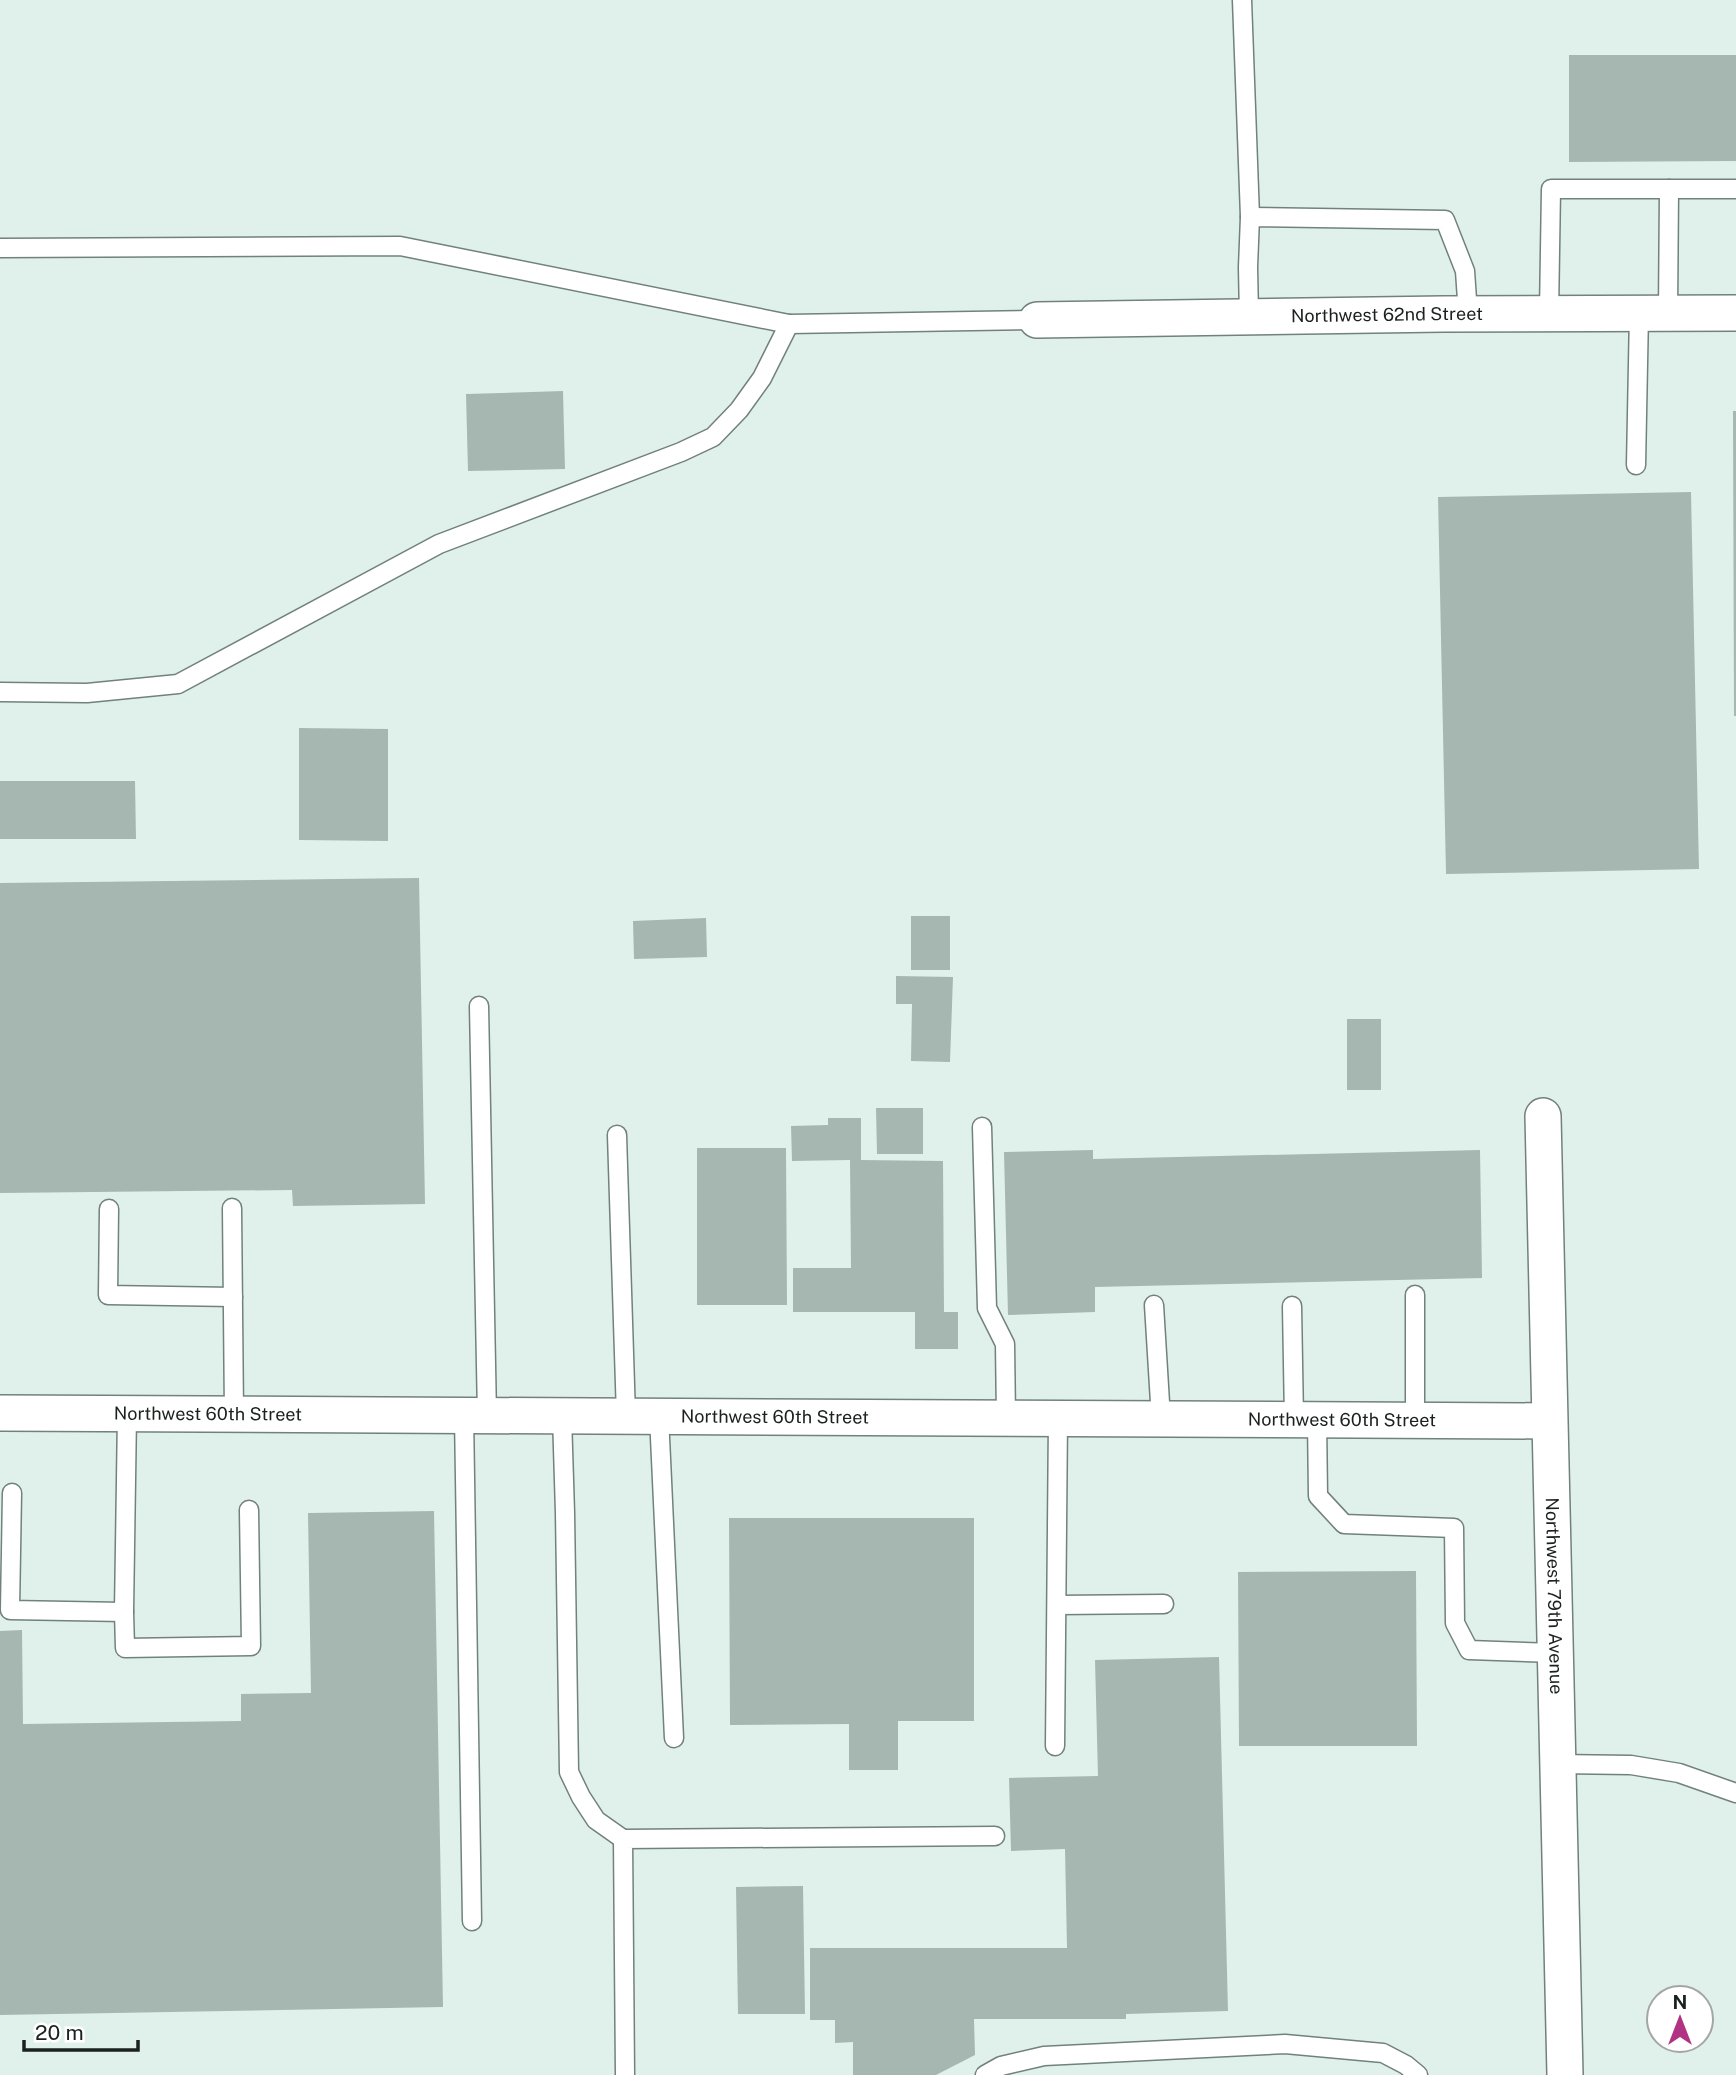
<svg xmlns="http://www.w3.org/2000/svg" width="1736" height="2075" font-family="'Public Sans',sans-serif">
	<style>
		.building { fill: #a6b7b2 }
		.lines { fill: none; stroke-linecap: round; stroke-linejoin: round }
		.service-casing { stroke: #71817c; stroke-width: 21 }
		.minor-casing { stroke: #71817c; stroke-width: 38 }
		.service { stroke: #fff; stroke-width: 18 }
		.minor { stroke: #fff; stroke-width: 35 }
		.labels { text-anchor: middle; stroke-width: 5; stroke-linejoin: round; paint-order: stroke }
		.street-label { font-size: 18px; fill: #1b211f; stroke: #fff }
	</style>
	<rect width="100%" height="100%" fill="#e0f1ec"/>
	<g class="building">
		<polygon points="1569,55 1736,55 1736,161 1569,162"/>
		<polygon points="563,391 565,469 468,471 466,394"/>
		<polygon points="1733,411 1736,411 1736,716 1734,716"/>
		<polygon points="1691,492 1699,869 1446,874 1438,497"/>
		<polygon points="299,728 388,729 388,841 299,840"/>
		<polygon points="0,781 135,781 136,839 0,839"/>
		<polygon points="419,878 425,1204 293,1206 292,1190 0,1193 0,883"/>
		<rect x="911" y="916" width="39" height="54"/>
		<polygon points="706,918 707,957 634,959 633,921"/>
		<polygon points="896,976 953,977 950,1062 911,1061 912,1004 896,1004"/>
		<rect x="1347" y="1019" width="34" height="71"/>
		<polygon points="876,1108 923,1108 923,1154 877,1154"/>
		<polygon points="828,1118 861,1118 861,1160 943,1161 944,1312 958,1312 958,1349 915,1349 915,1312 793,1312 793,1268 851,1268 850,1160 792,1161 791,1126 828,1125"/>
		<polygon points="697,1148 786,1148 787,1305 697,1305"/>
		<polygon points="1093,1150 1093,1159 1480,1150 1482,1278 1095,1287 1095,1312 1008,1315 1004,1152"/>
		<polygon points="434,1511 443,2007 0,2015 0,1631 22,1630 23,1724 241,1721 241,1694 311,1693 308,1513"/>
		<polygon points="729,1518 974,1518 974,1721 898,1721 898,1770 849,1770 849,1724 730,1725"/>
		<polygon points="1416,1571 1417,1746 1239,1746 1238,1572"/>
		<polygon points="1219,1657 1228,2011 1126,2014 1126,2019 974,2019 975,2055 936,2075 853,2075 853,2042 835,2043 835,2020 810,2020 810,1948 1067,1948 1065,1849 1011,1851 1009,1778 1098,1776 1095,1660"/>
		<polygon points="803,1886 805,2014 738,2014 736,1887"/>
	</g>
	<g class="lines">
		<defs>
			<g id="service">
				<polyline points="1242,0 1250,217"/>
				<polyline points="0,248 400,246 789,324 1037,320"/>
				<polyline points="1549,313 1551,189 1736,189"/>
				<polyline points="1668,313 1669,189"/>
				<polyline points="1249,317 1248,267 1250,217 1445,220 1465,271 1468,314"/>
				<polyline points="1636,465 1639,313"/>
				<polyline points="0,692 87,693 178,684 439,544 681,452 713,437 739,410 762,378 789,324"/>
				<polyline points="479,1006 487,1416"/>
				<polyline points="982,1127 987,1308 1005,1344 1006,1418"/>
				<polyline points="617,1135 626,1416"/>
				<polyline points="232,1208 234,1414"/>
				<polyline points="109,1209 108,1295 233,1297"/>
				<polyline points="1415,1295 1415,1420"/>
				<polyline points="1154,1305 1161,1419"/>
				<polyline points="1292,1306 1294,1420"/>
				<polyline points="464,1415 472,1921"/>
				<polyline points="562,1416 565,1513 569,1772 581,1797 596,1820 623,1839"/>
				<polyline points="659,1416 674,1738"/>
				<polyline points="1317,1420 1318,1496 1344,1524 1454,1528 1455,1623 1469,1650 1555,1653"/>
				<polyline points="12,1493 10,1610 124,1612 127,1414"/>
				<polyline points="1057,1605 1164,1604"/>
				<polyline points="124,1612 125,1648 251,1646 249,1510"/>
				<polyline points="1055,1746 1058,1418"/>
				<polyline points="1557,1764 1631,1765 1679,1773 1736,1793"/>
				<polyline points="625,2075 623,1839 995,1836"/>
				<polyline points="985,2075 1001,2066 1044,2056 1285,2044 1383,2053 1406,2065 1418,2075"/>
			</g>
			<g id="minor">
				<path id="s1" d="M1037,320l406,-6 293,-1"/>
				<path id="s2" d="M1543,1116l22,959"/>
				<path id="s3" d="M0,1413l1549,8"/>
			</g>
		</defs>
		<use href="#service" class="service-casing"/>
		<use href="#minor" class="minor-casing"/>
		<use href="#service" class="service"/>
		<use href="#minor" class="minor"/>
	</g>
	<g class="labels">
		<g class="street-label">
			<text dy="6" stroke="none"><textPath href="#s1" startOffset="350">Northwest 62nd Street</textPath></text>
			<text dy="6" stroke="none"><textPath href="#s3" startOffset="208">Northwest 60th Street</textPath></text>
			<text dy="6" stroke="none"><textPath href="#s3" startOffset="775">Northwest 60th Street</textPath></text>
			<text dy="6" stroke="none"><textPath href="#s3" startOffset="1342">Northwest 60th Street</textPath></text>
			<text dy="6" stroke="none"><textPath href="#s2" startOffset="480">Northwest 79th Avenue</textPath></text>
		</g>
	</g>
	<g transform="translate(1680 2019)"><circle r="33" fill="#ffffff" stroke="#a4a6a5" stroke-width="2"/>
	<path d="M0-5L12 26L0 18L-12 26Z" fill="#b23382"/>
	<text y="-10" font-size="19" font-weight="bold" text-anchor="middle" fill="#1b211f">N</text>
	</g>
	<path d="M24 2040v10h114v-10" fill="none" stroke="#1b211f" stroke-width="3.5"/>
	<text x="35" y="2040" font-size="21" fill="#1b211f" stroke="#ffffff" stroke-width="5" paint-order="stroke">20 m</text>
</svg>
